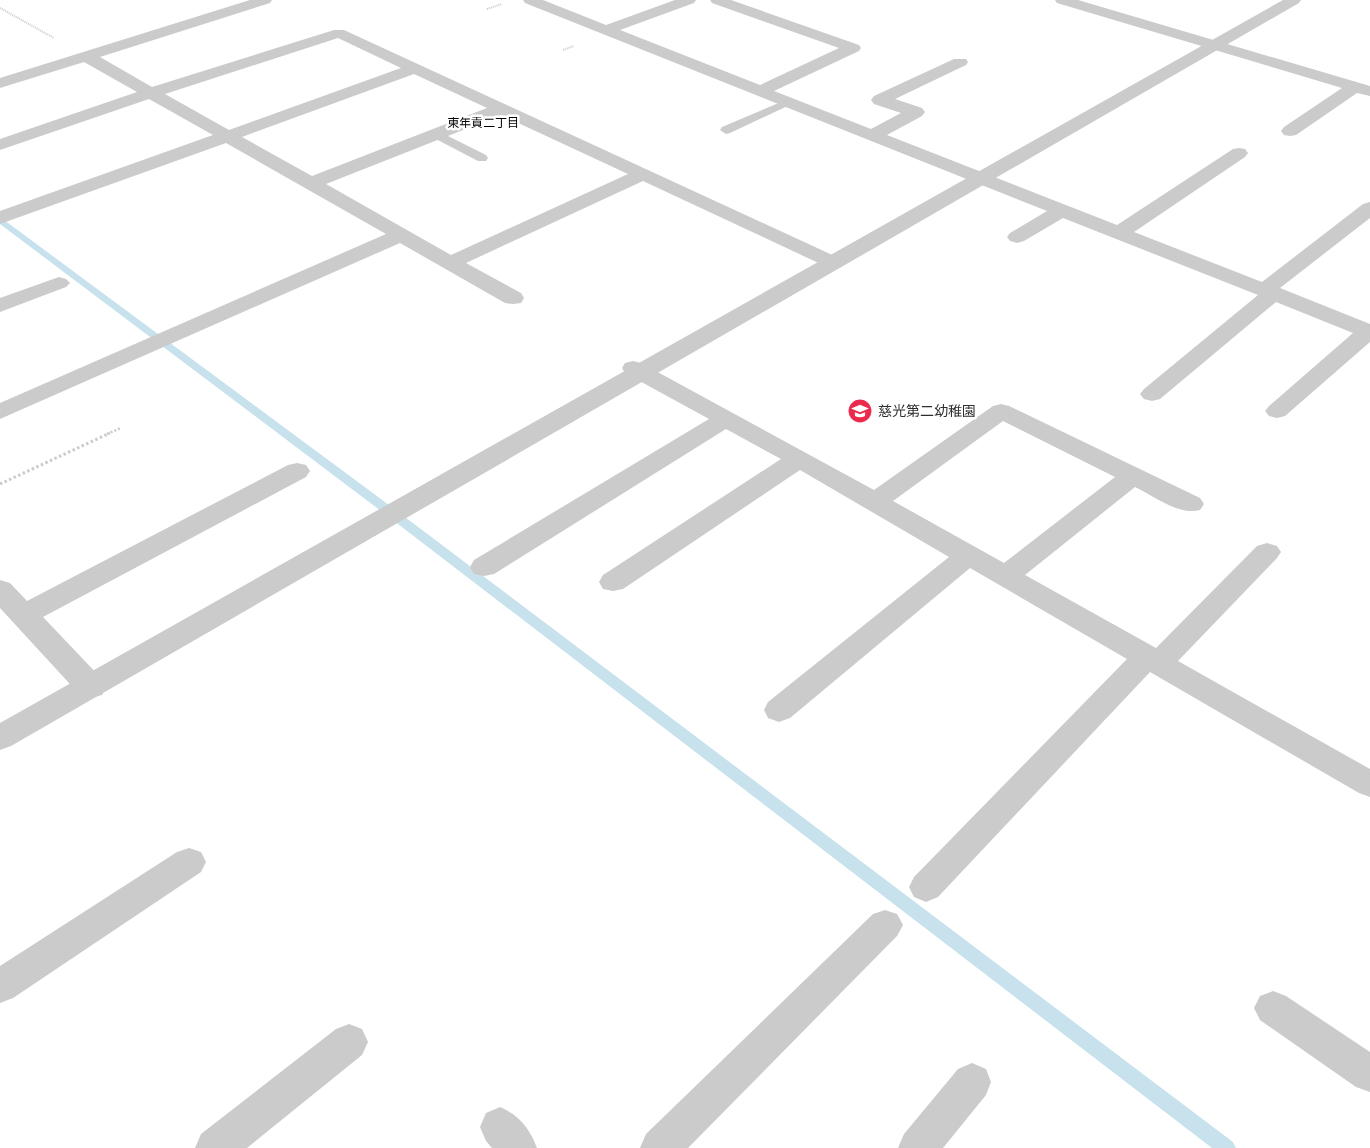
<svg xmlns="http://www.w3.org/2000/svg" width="1370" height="1148" font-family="'PT Sans','Noto Sans JP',sans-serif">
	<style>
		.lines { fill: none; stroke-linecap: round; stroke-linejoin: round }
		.stream { fill: #c7e2ed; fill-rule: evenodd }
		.path-far2 { stroke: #cbcbcb; stroke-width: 2; stroke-dasharray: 1 1; stroke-linecap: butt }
		.path-far1 { stroke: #cbcbcb; stroke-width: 2.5; stroke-dasharray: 2 2; stroke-linecap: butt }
		.path { stroke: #cbcbcb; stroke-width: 3; stroke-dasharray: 2.5 2.5; stroke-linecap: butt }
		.service { fill: #cbcbcb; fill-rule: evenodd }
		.minor { fill: #cbcbcb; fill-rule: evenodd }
		.tertiary { fill: #cbcbcb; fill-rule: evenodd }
		.labels { text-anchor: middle; stroke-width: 5; stroke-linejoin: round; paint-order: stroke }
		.far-neighbourhood-label { font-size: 12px; fill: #000; stroke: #fff }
		.poi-label { font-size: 14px; fill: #2e2e2e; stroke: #fff; text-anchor: start }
	</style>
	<rect width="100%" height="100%" fill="#fff"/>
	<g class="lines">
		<polygon class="stream" points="0,217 389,505 1233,1142 1236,1148 1212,1148 381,511 0,224"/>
		<g class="path-far2">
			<polyline points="0,8 54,38"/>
			<polyline points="487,9 502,4"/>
			<polyline points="563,50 574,46"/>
		</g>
		<polyline class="path-far1" points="107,434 121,428"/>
		<polyline class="path" points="0,484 110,433"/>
		<g class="service">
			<polygon points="788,99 794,102 792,104 730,133 726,134 720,130 722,127"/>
			<polygon points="436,130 486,155 488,158 486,161 478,161 432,137 430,134 432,131"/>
		</g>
		<g class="minor">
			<path d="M250,0h22l-2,3 -170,54 52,30 182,-57h10l497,229 3,4 -3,4 -7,2 -7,-2 -184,-86 -177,82 55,30 3,5 -3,5 -8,1 -8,-1 -105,-60 -400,176v-16l386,-169 -160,-91 -226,81v-13l213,-76 -64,-36 -149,51v-11l137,-47 -53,-30 -84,26v-10zM338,38l63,30 -172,62 -64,-36zM414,74l73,34 -175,68 -70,-39zM501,115l127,59 -177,81 -125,-71z"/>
			<polygon points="523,0 543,0 606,25 675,0 696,0 694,3 620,30 760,85 839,48 712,3 710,0 731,0 859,45 861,48 859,51 774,91 871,129 901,113 874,104 871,100 874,96 954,59 966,59 968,62 966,65 895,99 922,108 925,112 922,116 887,135 1117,225 1233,149 1239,148 1245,149 1248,153 1245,157 1134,232 1262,282 1363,204 1370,202 1370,218 1280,288 1370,324 1370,342 1285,416 1277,418 1269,416 1265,411 1269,406 1353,333 1276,302 1160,399 1152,401 1144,399 1140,394 1144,389 1258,295 1063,218 1024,241 1017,243 1010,241 1007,237 1010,233 1047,211 525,3"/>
			<polygon points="1055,0 1078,0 1370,86 1370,96 1357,93 1296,135 1290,136 1284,135 1281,131 1284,127 1342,88 1057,3"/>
			<polygon points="59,277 66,279 70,283 66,287 0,312 0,298"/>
			<path d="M633,361l8,2 233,127 119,-84 8,-2 8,2 191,92 4,6 -4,6c-21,6 -46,-14 -65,-23l-110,88 131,73 101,-102 10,-3 10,3 4,6 -4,6 -99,103 192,108v28l-11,-4 -209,-121 -212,225 -12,5 -12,-5 -5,-10 5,-10 213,-218 -157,-91 -180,150 -11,4 -11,-4 -4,-8 4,-8 181,-145 -149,-87 -177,119 -10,2 -10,-2 -4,-7 4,-7 178,-116 -55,-30 -232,145 -10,2 -10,-2 -4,-7 4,-7 235,-141 -84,-46 -3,-5 3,-5zM1003,421l112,56 -111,86 -111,-62z"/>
			<polygon points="297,463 306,465 310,471 306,477 43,617 102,679 106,687 102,695 91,698 80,695 0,608 0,580 10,583 27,601 288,465"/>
			<polygon points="189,848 201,852 206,862 201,872 13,998 0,1003 0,966 177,852"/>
			<polygon points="885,910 897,914 903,925 897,936 688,1148 640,1148 646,1134 873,914"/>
			<polygon points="1273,991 1286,996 1370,1052 1370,1092 1356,1087 1260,1020 1254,1008 1260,996"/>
			<polygon points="349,1024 362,1029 368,1042 362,1055 247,1148 195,1148 201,1134 336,1029"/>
			<polygon points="972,1063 986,1069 991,1082 986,1095 943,1148 898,1148 904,1134 958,1069"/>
			<path d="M500,1107c20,9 29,21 37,41h-45l-6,-7 -6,-14 6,-14z"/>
		</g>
		<polygon class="tertiary" points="1283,0 1301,0 1299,3 11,746 0,750 0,723"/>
	</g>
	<defs>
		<symbol id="school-disc" viewBox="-11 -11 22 22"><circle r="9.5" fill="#eb2b4d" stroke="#fff"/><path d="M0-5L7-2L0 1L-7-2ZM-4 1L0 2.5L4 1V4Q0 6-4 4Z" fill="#fff"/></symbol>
	</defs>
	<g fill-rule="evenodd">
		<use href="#school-disc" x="846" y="397" width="28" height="28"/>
	</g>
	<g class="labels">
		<g class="far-neighbourhood-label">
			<text x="483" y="127">東年貢二丁目</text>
		</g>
		<g class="poi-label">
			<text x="878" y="416">慈光第二幼稚園</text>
		</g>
	</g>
</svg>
